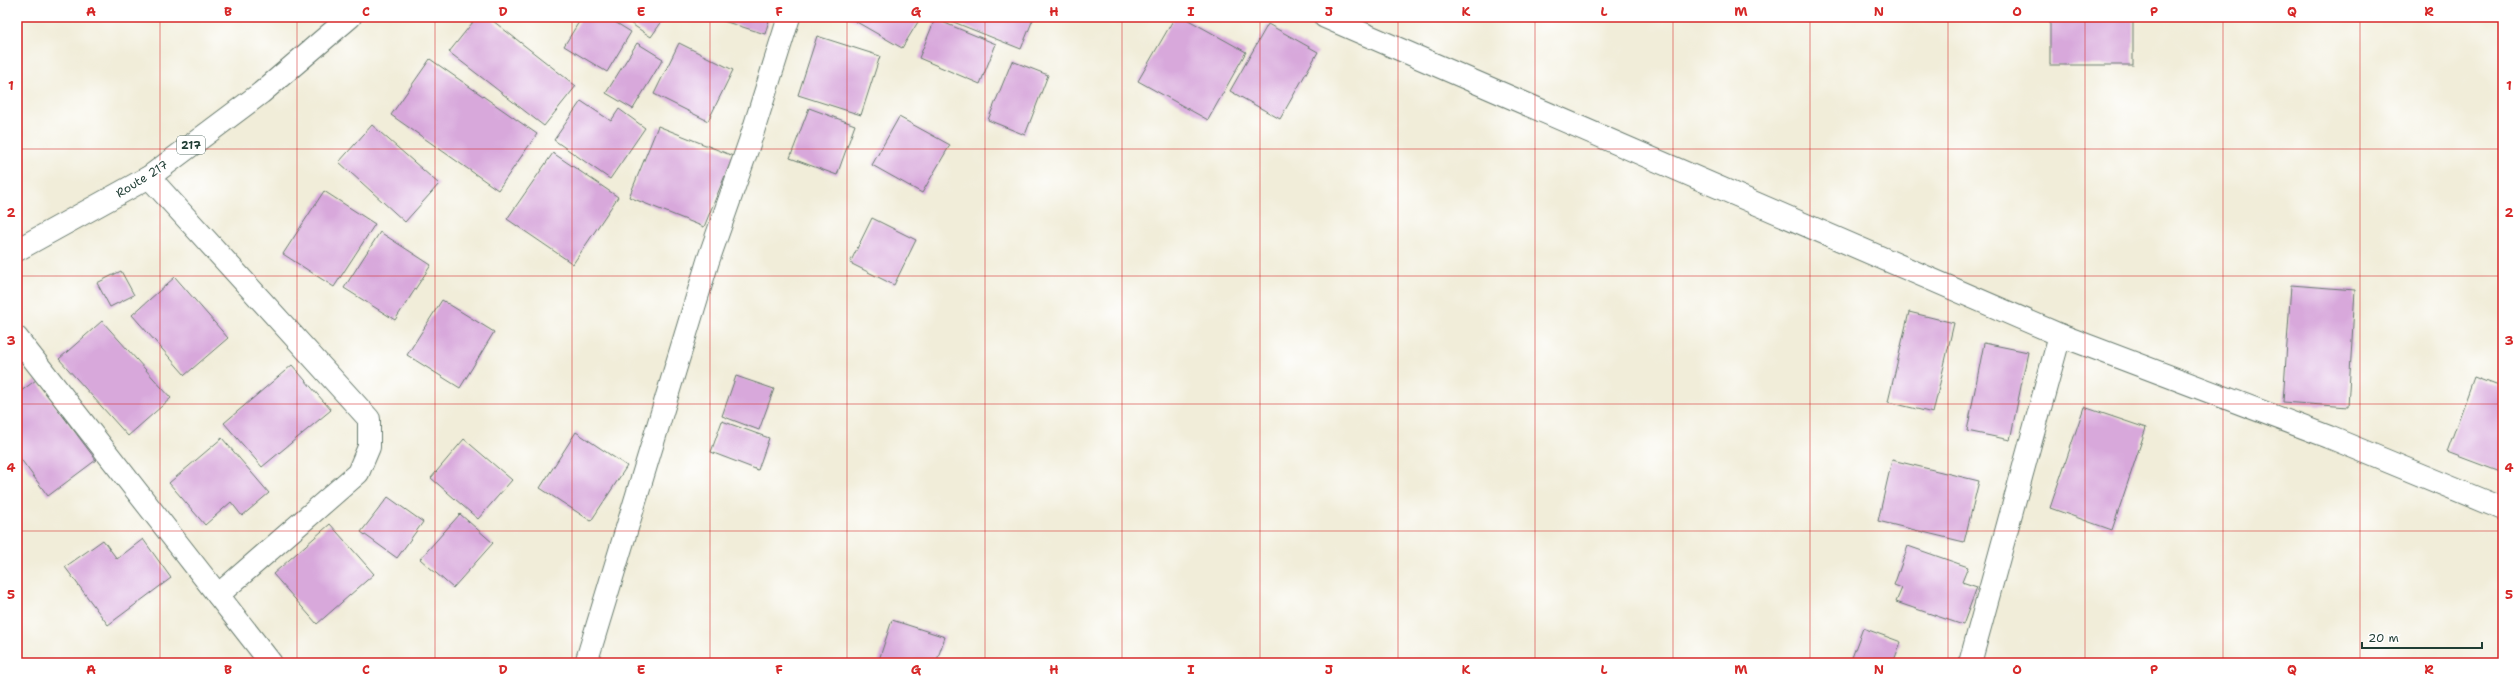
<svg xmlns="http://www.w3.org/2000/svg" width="2520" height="680" font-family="'Shantell Sans',sans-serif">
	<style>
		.building { fill: #d8a8db }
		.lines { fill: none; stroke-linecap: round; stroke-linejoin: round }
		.minor-casing { stroke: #687b6e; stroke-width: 24 }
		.primary-casing { stroke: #687b6e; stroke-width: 24 }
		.minor { stroke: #fff; stroke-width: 22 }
		.primary { stroke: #fff; stroke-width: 22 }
		.grid { fill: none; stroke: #d62828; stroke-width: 1; stroke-opacity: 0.55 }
		.labels { text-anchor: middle; stroke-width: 3; stroke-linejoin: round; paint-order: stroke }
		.shield { fill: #fff; stroke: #627771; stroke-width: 1 }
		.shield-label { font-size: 11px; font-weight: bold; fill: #1f3d34 }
		.street-label { font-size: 12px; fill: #1f3d34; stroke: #fff }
		.neatline { fill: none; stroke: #d62828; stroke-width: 1.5 }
		.grid-label { font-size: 13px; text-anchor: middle; font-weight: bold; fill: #d62828 }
	</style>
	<rect width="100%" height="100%" fill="#fff"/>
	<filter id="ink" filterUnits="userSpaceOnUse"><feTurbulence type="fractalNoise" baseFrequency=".025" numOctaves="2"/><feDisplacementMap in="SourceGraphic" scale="8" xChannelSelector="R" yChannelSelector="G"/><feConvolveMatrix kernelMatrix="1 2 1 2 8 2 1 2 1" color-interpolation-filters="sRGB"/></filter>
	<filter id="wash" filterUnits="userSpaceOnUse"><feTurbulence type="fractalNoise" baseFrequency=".012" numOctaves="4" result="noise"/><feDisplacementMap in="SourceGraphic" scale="16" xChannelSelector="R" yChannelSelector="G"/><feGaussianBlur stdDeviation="0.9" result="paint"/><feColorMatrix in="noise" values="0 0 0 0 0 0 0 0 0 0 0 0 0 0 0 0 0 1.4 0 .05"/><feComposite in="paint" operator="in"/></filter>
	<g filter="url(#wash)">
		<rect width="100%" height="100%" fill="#f1edd9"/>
		<g id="blocks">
			<g class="building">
				<polygon points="477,17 488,17 576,86 544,126 449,52"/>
				<polygon points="582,17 607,17 631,32 607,72 564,46"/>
				<polygon points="621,17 665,17 651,37"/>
				<polygon points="717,17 770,17 765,34 717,19"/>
				<polygon points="848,17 921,17 902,48"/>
				<polygon points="941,17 1034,17 1021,49"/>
				<polygon points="1175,17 1183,17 1246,52 1208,120 1138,81"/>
				<rect x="2050" y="17" width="83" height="48"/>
				<polygon points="935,19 996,44 980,84 919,58"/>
				<polygon points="1268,24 1318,52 1280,119 1230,91"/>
				<polygon points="817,36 880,56 861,115 798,95"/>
				<polygon points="637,43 663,59 633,109 606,93"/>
				<polygon points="679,43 733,70 708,121 654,94"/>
				<polygon points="430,59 537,134 498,190 391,115"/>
				<polygon points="1012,61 1048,75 1025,135 988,120"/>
				<polygon points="581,101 611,121 619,109 645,128 610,179 554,140"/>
				<polygon points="809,108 855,125 837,175 790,158"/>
				<polygon points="899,117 950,145 922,193 872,165"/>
				<polygon points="372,125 439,184 405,222 339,162"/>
				<polygon points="658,126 733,156 704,227 629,197"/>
				<polygon points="553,153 618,197 573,264 507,219"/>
				<polygon points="324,191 375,224 334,287 283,254"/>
				<polygon points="872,218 916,240 894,285 850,263"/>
				<polygon points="380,232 431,265 395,320 344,288"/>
				<polygon points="121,271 134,295 110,307 97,283"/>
				<polygon points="175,277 228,338 185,375 132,315"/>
				<polygon points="2291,285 2355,290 2348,407 2283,402"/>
				<polygon points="442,300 494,332 460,388 407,355"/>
				<polygon points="1909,312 1954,323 1933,413 1888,402"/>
				<polygon points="102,321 171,398 128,436 59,359"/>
				<polygon points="1984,343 2028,352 2010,440 1967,431"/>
				<polygon points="292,365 331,410 262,467 224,423"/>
				<polygon points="736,376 774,389 759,430 722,416"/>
				<polygon points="2474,377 2503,388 2503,473 2447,452"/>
				<polygon points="36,380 96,460 48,496 17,454 17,394"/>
				<polygon points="2084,407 2146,428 2112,530 2050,508"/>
				<polygon points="722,421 769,438 758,470 711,452"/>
				<polygon points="576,432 627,466 591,521 540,488"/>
				<polygon points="222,438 269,493 242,516 231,502 205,525 169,483"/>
				<polygon points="464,439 512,480 478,519 431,478"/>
				<polygon points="1892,460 1979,481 1964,542 1878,521"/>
				<polygon points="388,497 423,522 397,558 361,532"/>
				<polygon points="460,514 493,543 453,588 420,559"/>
				<polygon points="330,524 374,574 317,624 273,574"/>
				<polygon points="143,539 171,578 108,625 65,567 103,540 117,559"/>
				<polygon points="1908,546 1968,567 1962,582 1977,587 1963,625 1896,602 1902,588 1894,585"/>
				<polygon points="892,620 945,637 936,663 878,663"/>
				<polygon points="1863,628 1901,642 1893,663 1850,663"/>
			</g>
		</g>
	</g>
	<g filter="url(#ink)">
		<use href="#blocks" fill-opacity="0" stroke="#687b6e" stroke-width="1"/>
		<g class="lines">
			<defs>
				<g id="minor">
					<polyline points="1325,17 2060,335 2329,437 2503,509"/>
					<polyline points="149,177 369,419 369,447 358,473 218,595"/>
					<polyline points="17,338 271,663"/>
					<polyline points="586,663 708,261 749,144 789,17"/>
					<polyline points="1970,663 2060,335"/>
				</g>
				<polyline id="primary" points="17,250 149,177 261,93 350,17"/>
			</defs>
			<use href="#minor" class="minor-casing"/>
			<use href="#primary" class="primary-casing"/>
			<use href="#minor" class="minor"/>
			<use href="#primary" class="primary"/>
		</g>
	</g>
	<path class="grid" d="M160,17v646M297,17v646M435,17v646M572,17v646M710,17v646M847,17v646M985,17v646M1122,17v646M1260,17v646M1398,17v646M1535,17v646M1673,17v646M1810,17v646M1948,17v646M2085,17v646M2223,17v646M2360,17v646M17,149h2486M17,276h2486M17,404h2486M17,531h2486"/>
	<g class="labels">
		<rect class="shield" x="177" y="136" width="28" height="18" rx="3"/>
		<g class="shield-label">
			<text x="191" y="149">217</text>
		</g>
		<g class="street-label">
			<text transform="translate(142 179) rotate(-32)" y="4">Route 217</text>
		</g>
	</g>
	<rect width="2520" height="680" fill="none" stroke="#fff" stroke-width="44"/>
	<path d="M2362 642v6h120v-6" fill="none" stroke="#1f3d34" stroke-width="2"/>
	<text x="2368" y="642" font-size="12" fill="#1f3d34" stroke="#ffffff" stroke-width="3" paint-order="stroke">20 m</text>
	<rect x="22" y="22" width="2476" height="636" class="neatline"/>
	<g class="grid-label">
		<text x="91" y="16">A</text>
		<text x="228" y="16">B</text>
		<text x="366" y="16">C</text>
		<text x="503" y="16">D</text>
		<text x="641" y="16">E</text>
		<text x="779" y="16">F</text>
		<text x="916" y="16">G</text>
		<text x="1054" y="16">H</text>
		<text x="1191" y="16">I</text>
		<text x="1329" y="16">J</text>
		<text x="1466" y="16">K</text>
		<text x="1604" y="16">L</text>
		<text x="1741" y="16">M</text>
		<text x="1879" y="16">N</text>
		<text x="2017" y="16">O</text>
		<text x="2154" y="16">P</text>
		<text x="2292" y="16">Q</text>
		<text x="2429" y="16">R</text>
		<text x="11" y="90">1</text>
		<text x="2509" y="90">1</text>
		<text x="11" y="217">2</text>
		<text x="2509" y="217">2</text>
		<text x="11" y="345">3</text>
		<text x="2509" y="345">3</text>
		<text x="11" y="472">4</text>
		<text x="2509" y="472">4</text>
		<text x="11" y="599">5</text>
		<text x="2509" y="599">5</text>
		<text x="91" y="674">A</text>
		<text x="228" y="674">B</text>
		<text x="366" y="674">C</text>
		<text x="503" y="674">D</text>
		<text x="641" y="674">E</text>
		<text x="779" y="674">F</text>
		<text x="916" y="674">G</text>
		<text x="1054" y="674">H</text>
		<text x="1191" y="674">I</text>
		<text x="1329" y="674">J</text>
		<text x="1466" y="674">K</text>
		<text x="1604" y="674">L</text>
		<text x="1741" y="674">M</text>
		<text x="1879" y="674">N</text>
		<text x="2017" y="674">O</text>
		<text x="2154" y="674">P</text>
		<text x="2292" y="674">Q</text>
		<text x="2429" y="674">R</text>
	</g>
</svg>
